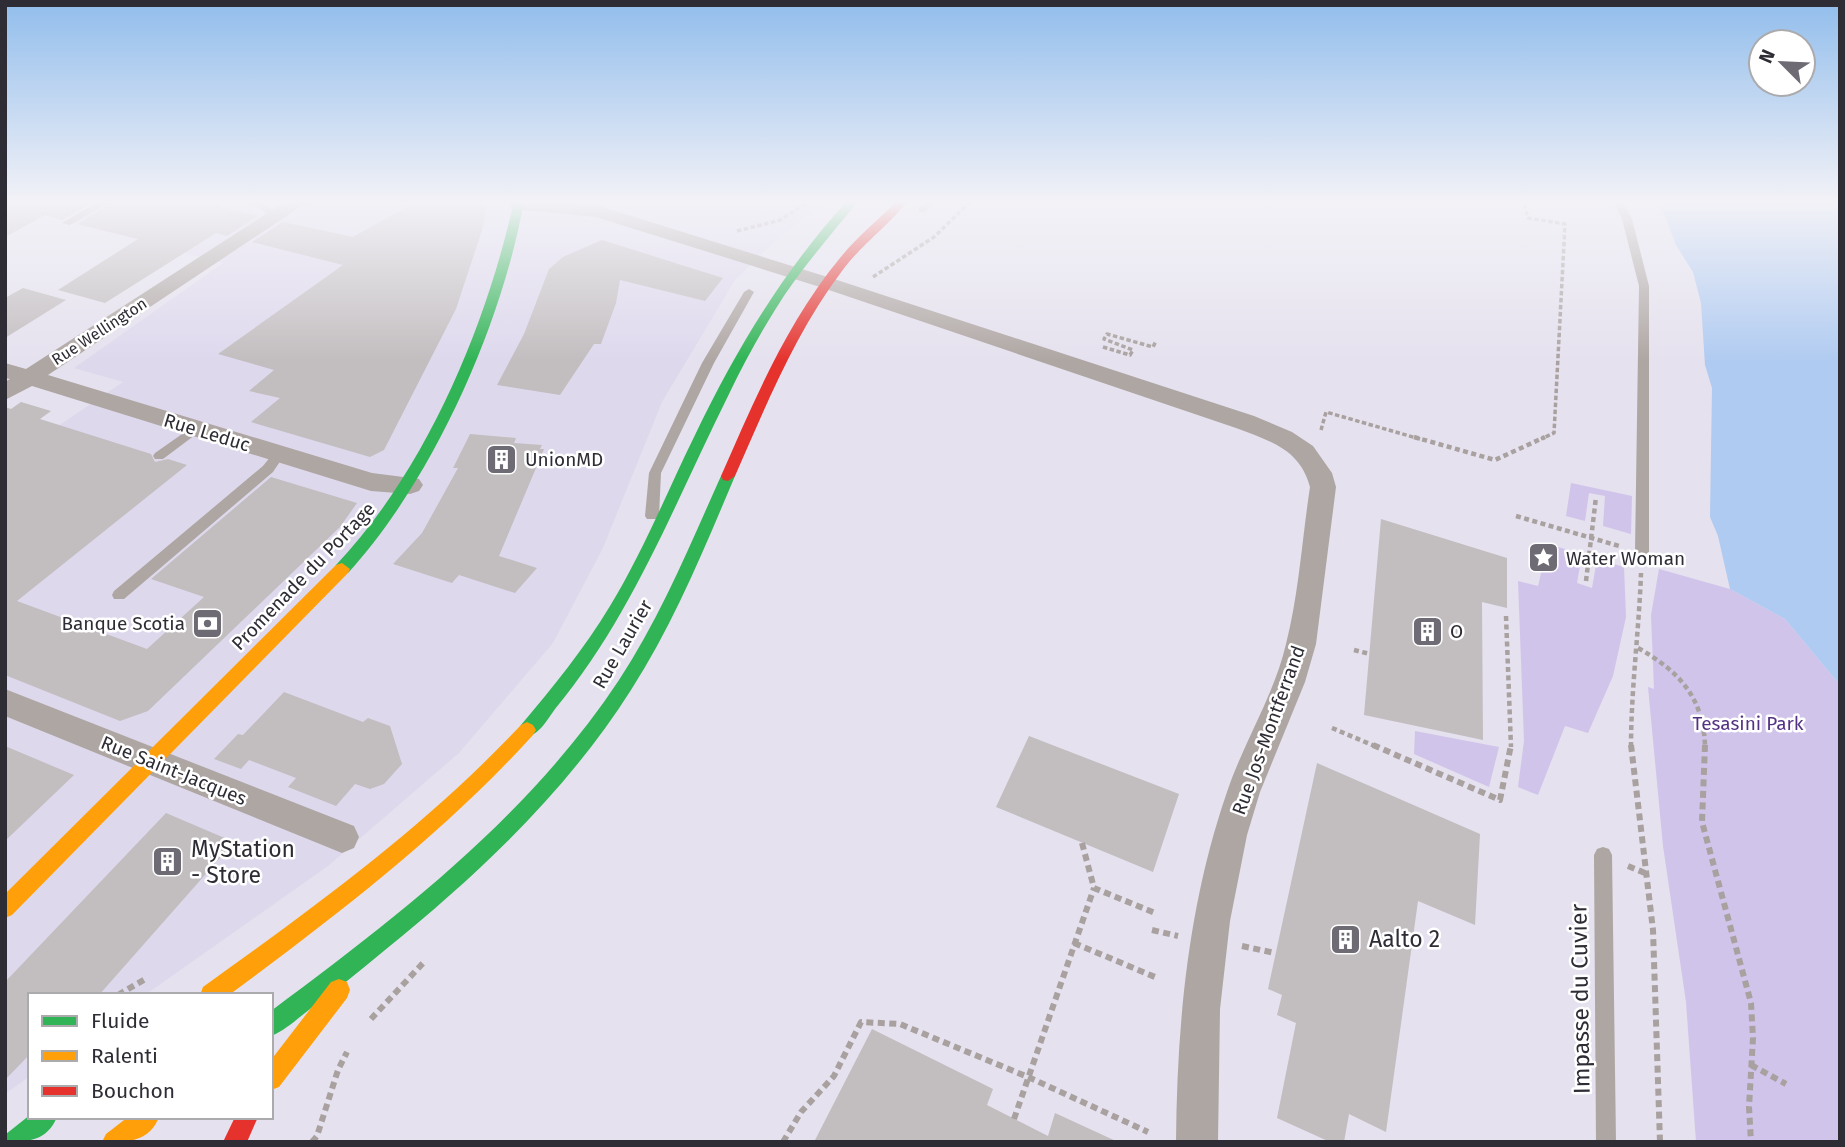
<svg xmlns="http://www.w3.org/2000/svg" width="1845" height="1147" font-family="'Fira Sans',sans-serif">
	<style>
		.built { fill: #ded8ed }
		.green { fill: #d0c4eb }
		.water { fill: #b0cbf1 }
		.building { fill: #c2bdbf }
		.lines { fill: none; stroke-linecap: round; stroke-linejoin: round }
		.path-far2 { stroke: #a8a19f; stroke-width: 3.5; stroke-dasharray: 4.5 2.5; stroke-linecap: butt }
		.path-far1 { stroke: #a8a19f; stroke-width: 4.5; stroke-dasharray: 5 3.5; stroke-linecap: butt }
		.path { stroke: #a8a19f; stroke-width: 6; stroke-dasharray: 7 4.5; stroke-linecap: butt }
		.lane { fill: #aea6a2; fill-rule: evenodd }
		.street { fill: #aea6a2; fill-rule: evenodd }
		.fast { fill: #30b455; fill-rule: evenodd }
		.slow { fill: #ff9f0a; fill-rule: evenodd }
		.jam { fill: #e5322d; fill-rule: evenodd }
		.labels { text-anchor: middle; stroke-width: 5; stroke-linejoin: round; paint-order: stroke }
		.far-street-label { font-size: 16px; fill: #2e2c34; stroke: #fff }
		.street-label { font-size: 19px; fill: #2e2c34; stroke: #fff }
		.poi-label { font-size: 19px; fill: #2e2c34; stroke: #fff; text-anchor: start }
		.park-label { font-size: 19px; fill: #533284; stroke: #fff }
		.near-poi-label { font-size: 23px; fill: #2e2c34; stroke: #fff; text-anchor: start }
		.near-street-label { font-size: 23px; fill: #2e2c34; stroke: #fff }
	</style>
	<rect width="100%" height="100%" fill="#e5e1ee"/>
	<polygon class="built" points="100,201 825,201 772,244 735,280 662,402 603,548 553,643 459,753 328,866 145,995 30,995 30,1076 5,1094 5,462 123,382 74,368 223,263 64,221"/>
	<g class="green">
		<polygon points="1571,483 1632,496 1631,534 1603,526 1605,496 1589,493 1585,521 1566,516"/>
		<polygon points="1548,544 1582,554 1577,583 1592,588 1597,559 1624,567 1626,617 1613,676 1588,733 1565,726 1538,795 1518,787 1524,741 1518,581 1538,586"/>
		<polygon points="1659,569 1730,589 1785,619 1840,685 1840,1142 1696,1142 1686,1002 1663,846 1648,687 1654,689 1651,615"/>
		<polygon points="1415,731 1499,747 1489,787 1414,754"/>
	</g>
	<polygon class="water" points="1659,201 1840,201 1840,685 1785,619 1730,589 1718,536 1710,517 1712,388 1705,365 1701,303 1693,272 1676,245"/>
	<g class="building">
		<polygon points="17,201 95,201 62,220 45,215 5,237 5,206"/>
		<polygon points="114,201 196,201 258,216 227,236 216,233 105,303 58,290 138,239 78,224"/>
		<polygon points="417,201 488,201 482,230 456,309 384,450 370,457 251,422 280,398 249,391 274,370 218,354 343,265 252,242 283,222 353,237"/>
		<polygon points="602,240 723,278 705,301 620,280 616,303 601,344 594,344 560,395 497,385 524,334 549,269 563,257"/>
		<polygon points="23,288 66,300 5,338 5,298"/>
		<polygon points="21,402 51,411 40,419 151,454 155,462 168,459 187,465 17,601 147,649 204,597 151,579 271,477 357,503 340,527 148,711 120,721 5,675 5,407 11,409"/>
		<polygon points="470,434 516,438 514,443 542,445 540,449 544,449 499,556 537,568 515,593 459,575 452,583 393,564 422,533 458,468 453,468"/>
		<polygon points="1381,519 1507,558 1507,608 1482,602 1483,740 1364,715"/>
		<polygon points="284,692 363,722 368,718 390,726 402,764 384,784 370,789 355,784 336,806 288,787 296,778 249,760 241,769 214,759 238,734 243,735"/>
		<polygon points="1029,736 1179,794 1153,872 996,807"/>
		<polygon points="5,746 74,775 5,841"/>
		<polygon points="1317,763 1480,834 1475,925 1418,901 1386,1132 1349,1114 1344,1142 1330,1142 1277,1118 1296,1023 1277,1015 1282,995 1268,989"/>
		<polygon points="166,813 234,842 99,995 30,995 30,1054 5,1080 5,982"/>
		<polygon points="872,1029 993,1089 987,1105 1048,1136 1055,1113 1118,1142 814,1142"/>
	</g>
	<g class="lines">
		<g class="path-far2">
			<polyline points="1529,201 1524,202 1528,218 1565,224 1554,433 1541,439"/>
			<polyline points="737,231 780,220 809,201"/>
			<polyline points="873,277 934,237 971,201"/>
			<polyline points="1103,347 1130,355 1133,350 1104,339 1107,334 1153,347 1156,341"/>
			<polyline points="1321,430 1326,412 1420,439"/>
		</g>
		<g class="path-far1">
			<polyline points="1414,437 1495,460 1545,437"/>
			<polyline points="1516,516 1619,546"/>
			<polyline points="1586,581 1596,497"/>
			<polyline points="1506,616 1511,747"/>
			<path d="M1638,648c41,23 66,50 67,99"/>
			<polyline points="1354,650 1370,654"/>
			<polyline points="1332,728 1377,747"/>
			<path d="M1631,747c0,-58 8,-116 10,-174"/>
		</g>
		<g class="path">
			<polyline points="1373,745 1500,800 1511,745"/>
			<polyline points="1631,745 1653,930 1660,1142"/>
			<polyline points="1705,745 1702,822 1751,1003 1753,1038 1749,1107 1751,1142"/>
			<polyline points="1082,843 1094,888 1155,913"/>
			<polyline points="1628,866 1645,873"/>
			<polyline points="1152,930 1178,936"/>
			<polyline points="1074,943 1155,977"/>
			<polyline points="1242,946 1275,953"/>
			<polyline points="118,995 147,978"/>
			<polyline points="371,1019 424,962"/>
			<polyline points="1751,1065 1786,1084"/>
			<polyline points="1014,1119 1094,888"/>
			<polyline points="312,1142 317,1136 338,1070 347,1052"/>
			<polyline points="783,1142 801,1112 834,1076 861,1022 900,1024 1028,1077 1148,1132"/>
		</g>
		<g class="lane">
			<polygon points="100,201 112,201 70,225 62,223"/>
			<polygon points="248,201 259,201 281,215 273,217"/>
			<polygon points="927,201 937,201 925,212 919,212 919,208"/>
			<polygon points="1613,201 1623,201 1632,219 1649,286 1649,552 1642,557 1635,552 1639,286 1622,219"/>
			<polygon points="749,289 754,292 714,363 661,473 659,516 657,519 647,519 645,516 649,473 702,363 744,292"/>
			<polygon points="195,425 201,429 199,432 163,459 155,459 153,456 155,453"/>
			<polygon points="279,450 285,454 273,472 124,599 114,599 112,595 114,591 263,466 275,451"/>
			<polygon points="1603,847 1609,849 1612,855 1616,1142 1596,1142 1594,855 1597,849"/>
		</g>
		<g class="street">
			<polygon points="286,201 309,201 48,375 372,473 419,479 423,485 419,491 410,494 371,491 32,386 5,400 5,382 10,379 5,378 5,363 26,369"/>
			<path d="M513,201h56l30,5 235,73 420,137 38,16 21,14 19,27 4,14 -20,157 -11,38 -45,110 -13,43 -17,86 -10,88 -2,133h-42c1,-119 12,-237 51,-350 17,-51 47,-96 59,-148 13,-51 16,-105 24,-157 -10,-38 -40,-46 -74,-59l-416,-141 -224,-70 -84,-8 -3,-4z"/>
			<polygon points="5,689 354,826 359,837 354,848 342,853 5,716"/>
		</g>
		<g class="fast">
			<path d="M514,201h10c-22,124 -91,279 -176,372h-12l-2,-4 2,-4c90,-95 150,-238 178,-364z"/>
			<path d="M847,201h11c-29,37 -58,68 -83,109 -17,27 -32,55 -46,84 -54,108 -96,221 -174,315 -8,11 -19,32 -34,26l-3,-5 3,-5c32,-38 63,-76 89,-119 33,-54 57,-114 85,-171 41,-85 88,-164 152,-234z"/>
			<path d="M728,471l7,5c-31,73 -61,147 -104,214 -65,102 -152,184 -246,260 -24,20 -49,40 -75,59 -12,9 -24,21 -39,27v-25c129,-96 258,-195 348,-331 42,-64 71,-135 102,-204z"/>
			<path d="M30,1115v2h27c-10,24 -29,25 -52,25l1,-8z"/>
		</g>
		<g class="slow">
			<polygon points="342,563 350,569 348,573 12,915 5,918 5,894 336,565"/>
			<path d="M527,722l6,3 3,5 -3,5c-91,100 -196,180 -304,260h-29l3,-8c113,-81 223,-161 318,-262z"/>
			<polygon points="339,979 347,982 350,990 347,998 279,1087 271,1090 271,1060 331,982"/>
			<path d="M128,1117h31c-10,26 -33,25 -57,25l4,-8z"/>
		</g>
		<g class="jam">
			<path d="M897,201h11c-20,25 -47,44 -66,70 -47,62 -76,135 -107,205l-7,5 -5,-1 -2,-4c33,-75 66,-154 119,-218 17,-21 38,-38 57,-57z"/>
			<polygon points="235,1117 258,1117 247,1142 223,1142"/>
		</g>
	</g>
	<linearGradient id="sky" x2="0" y2="1"><stop stop-color="#91bdec"/><stop offset="0.56" stop-color="#f3f2f7"/><stop offset="1" stop-color="#f3f2f7" stop-opacity="0"/></linearGradient>
	<rect width="1845" height="361" fill="url(#sky)"/>
	<defs>
		<symbol id="building-square" viewBox="-11 -11 22 22"><rect x="-9" y="-9" width="18" height="18" rx="4" fill="#6e6b75" stroke="#fff"/><path d="M-4-6H4V6H1V3H-1V6H-4ZM-2.5-4.3h1.7v1.8h-1.7ZM.8-4.3h1.7v1.8H.8ZM-2.5-1h1.7V.8h-1.7ZM.8-1h1.7V.8H.8Z" fill="#fff"/></symbol>
		<symbol id="sight-square" viewBox="-11 -11 22 22"><rect x="-9" y="-9" width="18" height="18" rx="4" fill="#6e6b75" stroke="#fff"/><path d="M0-6L1.8-2.2L6-1.7L2.9 1.2L3.7 5.4L0 3.3L-3.7 5.4L-2.9 1.2L-6-1.7L-1.8-2.2Z" fill="#fff"/></symbol>
		<symbol id="bank-square" viewBox="-11 -11 22 22"><rect x="-9" y="-9" width="18" height="18" rx="4" fill="#6e6b75" stroke="#fff"/><path d="M-6-4H6V4H-6ZM0-2.3a2.3 2.3 0 1 0 0 4.6a2.3 2.3 0 1 0 0-4.6Z" fill="#fff"/></symbol>
	</defs>
	<g fill-rule="evenodd">
		<use href="#building-square" x="484" y="442" width="35" height="35"/>
		<use href="#sight-square" x="1526" y="540" width="35" height="35"/>
		<use href="#bank-square" x="190" y="606" width="35" height="35"/>
		<use href="#building-square" x="1410" y="614" width="35" height="35"/>
		<use href="#building-square" x="150" y="844" width="35" height="35"/>
		<use href="#building-square" x="1328" y="922" width="35" height="35"/>
	</g>
	<g class="labels">
		<g class="far-street-label">
			<text transform="translate(99 331) rotate(-33)" y="6">Rue Wellington</text>
		</g>
		<g class="street-label">
			<text transform="translate(207 432) rotate(17)" y="7">Rue Leduc</text>
			<text transform="translate(303 576) rotate(-46)" y="7">Promenade du Portage</text>
			<text transform="translate(622 644) rotate(-60)" y="7">Rue Laurier</text>
			<text transform="translate(1268 730) rotate(-70)" y="7">Rue Jos-Montferrand</text>
			<text transform="translate(174 770) rotate(22)" y="7">Rue Saint-Jacques</text>
		</g>
		<g class="poi-label">
			<text x="525" y="466">UnionMD</text>
			<text x="1566" y="565">Water Woman</text>
			<text x="185" y="630" text-anchor="end">Banque Scotia</text>
			<text x="1450" y="638">O</text>
		</g>
		<g class="park-label">
			<text x="1748" y="730">Tesasini Park</text>
		</g>
		<g class="near-poi-label">
			<text x="191" y="857">MyStation<tspan x="191" dy="26">- Store</tspan></text>
			<text x="1369" y="947">Aalto 2</text>
		</g>
		<g class="near-street-label">
			<text transform="translate(1580 999) rotate(-91)" y="8">Impasse du Cuvier</text>
		</g>
	</g>
	<rect width="1845" height="1147" fill="none" stroke="#2e2c34" stroke-width="14"/>
	<rect x="28" y="993" width="245" height="126" fill="#ffffff" stroke="#ababae" stroke-width="2"/>
	<rect x="42" y="1016" width="35" height="10" fill="#30b455" stroke="#ababae" stroke-width="2"/>
	<text x="91" y="1028" font-size="21" fill="#2e2c34">Fluide</text>
	<rect x="42" y="1051" width="35" height="10" fill="#ff9f0a" stroke="#ababae" stroke-width="2"/>
	<text x="91" y="1063" font-size="21" fill="#2e2c34">Ralenti</text>
	<rect x="42" y="1086" width="35" height="10" fill="#e5322d" stroke="#ababae" stroke-width="2"/>
	<text x="91" y="1098" font-size="21" fill="#2e2c34">Bouchon</text>
	<g transform="translate(1782 63) rotate(294)"><circle r="33" fill="#ffffff" stroke="#ababae" stroke-width="2"/>
	<path d="M0-5L12 26L0 18L-12 26Z" fill="#6e6b75"/>
	<text y="-10" font-size="19" font-weight="bold" text-anchor="middle" fill="#2e2c34">N</text>
	</g>
</svg>
